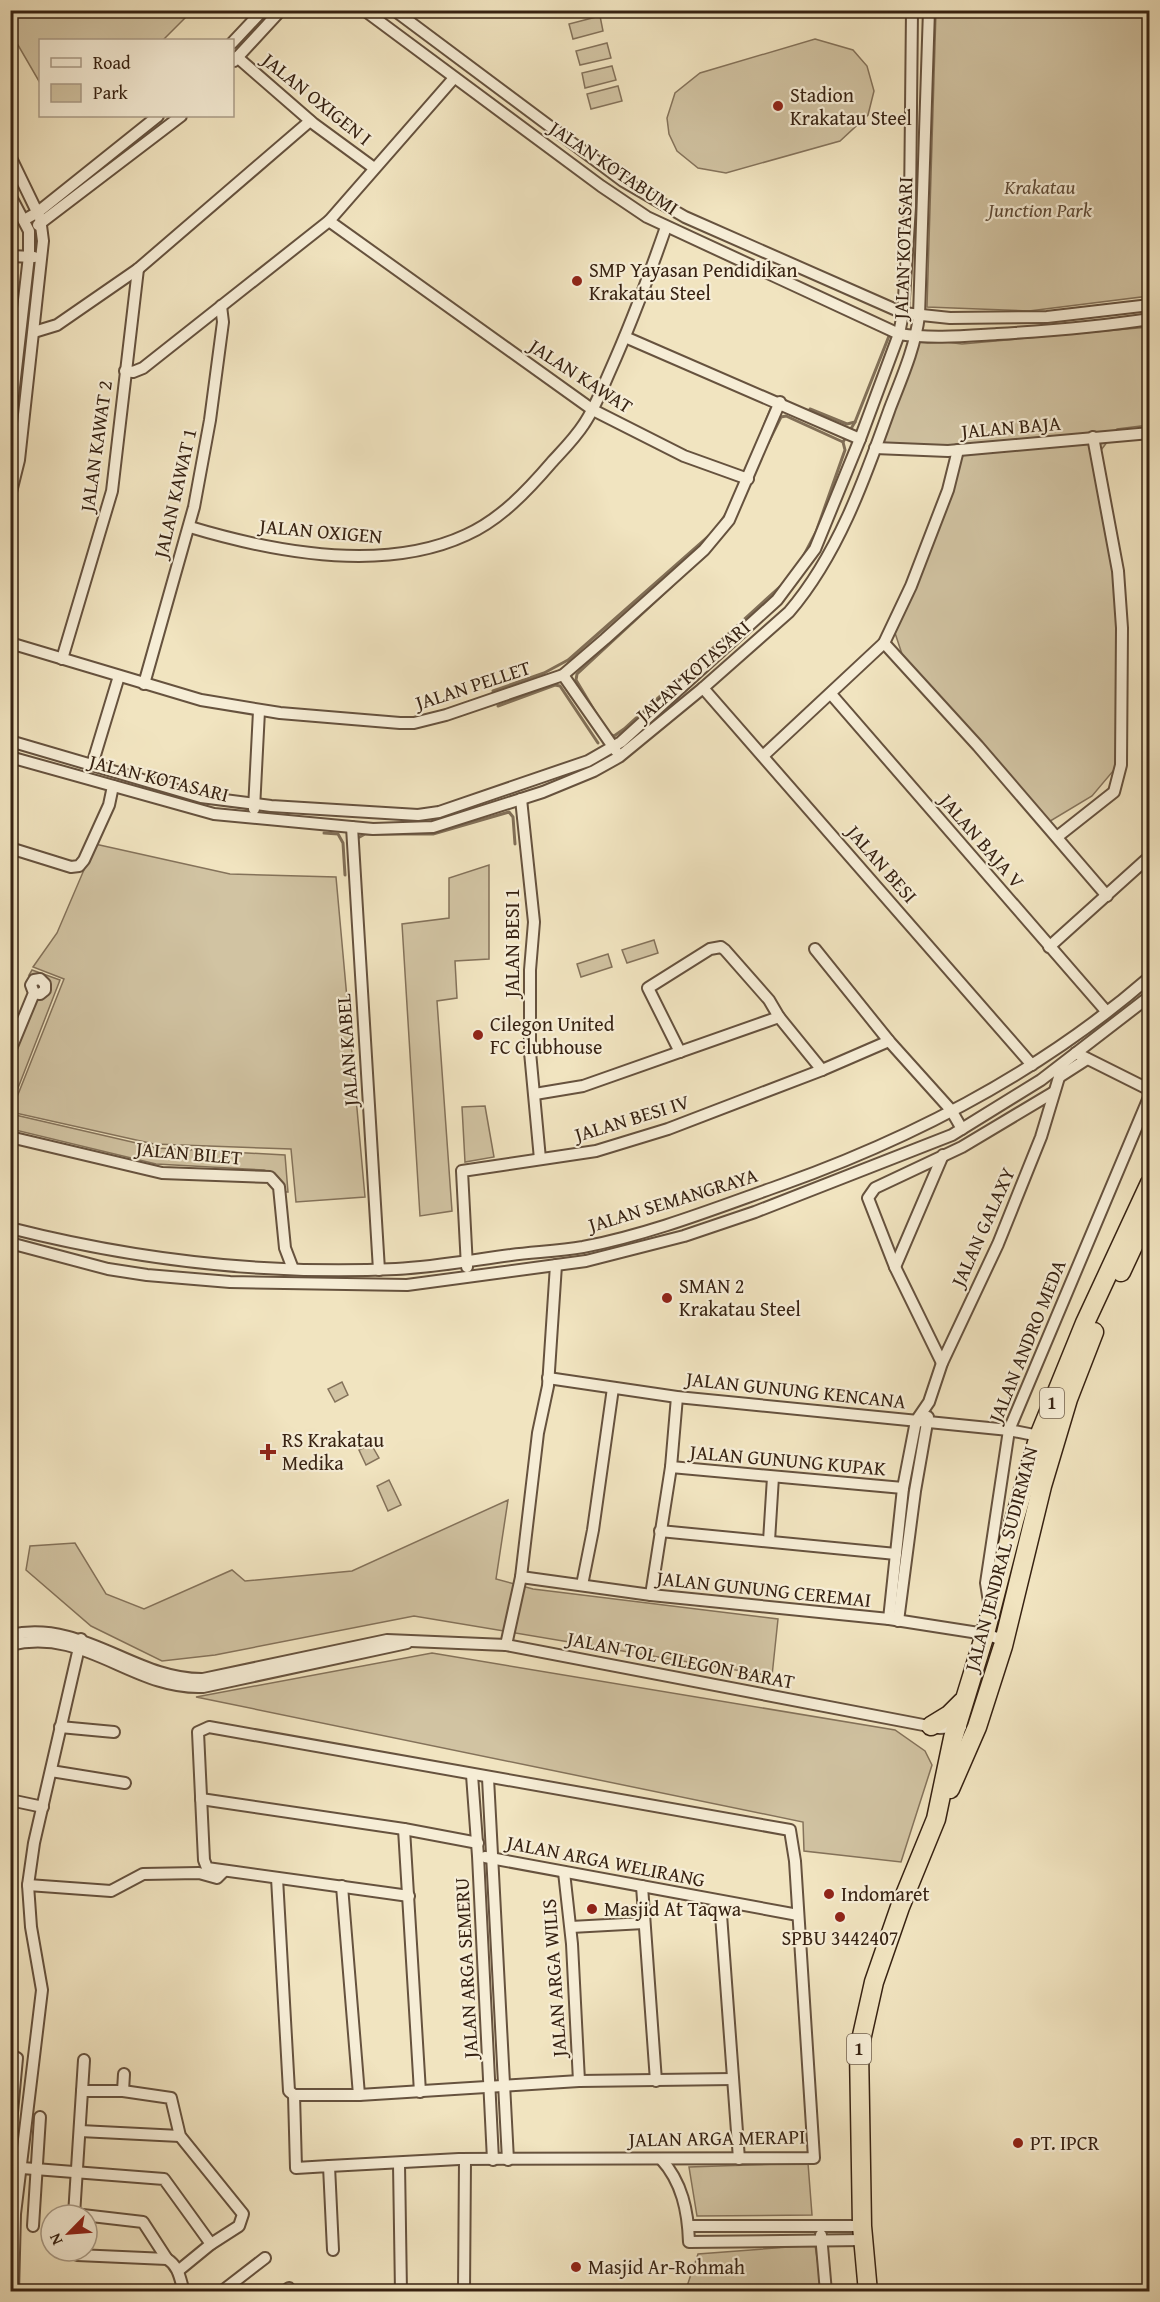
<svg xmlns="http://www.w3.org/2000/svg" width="1160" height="2302" font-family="'Gentium Book Plus',serif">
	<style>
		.green { fill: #d1c3a2; stroke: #84725a; stroke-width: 1.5 }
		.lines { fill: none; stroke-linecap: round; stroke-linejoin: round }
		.stream { stroke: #816f57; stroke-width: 3 }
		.minor-casing { stroke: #66523e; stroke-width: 14 }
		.trunk-casing { stroke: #372212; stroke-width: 21 }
		.minor { stroke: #f6edd6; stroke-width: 10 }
		.trunk { stroke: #f1e4c0; stroke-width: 18 }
		.poi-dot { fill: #8f2418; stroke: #f6edd6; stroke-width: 2 }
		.labels { text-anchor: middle; stroke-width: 4.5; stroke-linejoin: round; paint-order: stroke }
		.shield { fill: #f6edd6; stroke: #705f4d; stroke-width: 1.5 }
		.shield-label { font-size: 18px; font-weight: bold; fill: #372212 }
		.poi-label { font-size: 20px; fill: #372212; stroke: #f6edd6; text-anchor: start }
		.street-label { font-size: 20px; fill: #372212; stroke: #f6edd6 }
		.park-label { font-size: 20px; font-style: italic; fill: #5e4a36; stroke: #f6edd6 }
	</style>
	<rect width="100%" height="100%" fill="#f1e4c0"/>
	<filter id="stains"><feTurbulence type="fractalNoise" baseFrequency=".00333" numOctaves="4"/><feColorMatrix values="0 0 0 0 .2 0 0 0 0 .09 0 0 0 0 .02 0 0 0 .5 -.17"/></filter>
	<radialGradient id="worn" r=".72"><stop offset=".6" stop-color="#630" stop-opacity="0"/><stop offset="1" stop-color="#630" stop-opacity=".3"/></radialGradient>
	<g class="green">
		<polygon points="10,11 11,10 192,11 163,40 40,40 40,83 11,33"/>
		<polygon points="936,11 1149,11 1149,296 1029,311 927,307"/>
		<polygon points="600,16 603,31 573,39 569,24"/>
		<polygon points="815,39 853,50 867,66 874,91 868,115 840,141 726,173 698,168 677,151 669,134 667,118 675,93 700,73"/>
		<polygon points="607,43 611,58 580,65 576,51"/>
		<polygon points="612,66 616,80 585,88 582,73"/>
		<polygon points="618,86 622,101 591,109 587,94"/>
		<polygon points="1149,327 1149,425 1117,429 1095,458 1110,539 1120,648 1119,764 1092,796 1047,823 902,654 894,630 959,455 879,443 914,338 962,344"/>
		<polygon points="95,844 230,874 336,877 365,1197 296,1202 291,1149 154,1144 11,1112 64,979 33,967 57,933"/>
		<polygon points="489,865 489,959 455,961 457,998 437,1001 452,1211 420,1216 402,924 449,918 449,878"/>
		<polygon points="654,940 658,953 627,963 622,950"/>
		<polygon points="608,954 612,967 581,977 577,964"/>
		<polygon points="32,970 60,980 11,1106 11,1061 37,993 40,992 39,976 29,975"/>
		<polygon points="485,1106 494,1157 465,1162 462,1107"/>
		<path d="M11,1114l147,34 127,7 3,37h-5c-1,-14 -6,-18 -19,-22l-108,-6 -145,-35z"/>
		<polygon points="342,1382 348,1395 335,1402 328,1389"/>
		<polygon points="371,1444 379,1458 366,1465 359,1450"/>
		<polygon points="389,1480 401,1505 388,1511 377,1486"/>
		<polygon points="508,1500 496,1579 533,1589 778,1619 772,1676 414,1616 215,1655 162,1661 91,1626 26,1570 30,1546 75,1543 106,1594 144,1609 232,1570 245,1581 352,1571"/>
		<polygon points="432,1653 895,1730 925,1751 932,1765 901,1862 804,1851 803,1822 196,1697"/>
		<polygon points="808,2163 812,2215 697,2216 689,2167"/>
		<polygon points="815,2245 822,2291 685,2292 698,2254"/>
	</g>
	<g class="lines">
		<g class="stream">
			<polyline points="810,409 847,424 855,422 889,336 887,331"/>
			<polyline points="762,431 773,404"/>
			<polyline points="768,443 781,417 786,416 843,442"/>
			<polyline points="720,523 728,511"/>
			<polyline points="804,555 816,532 845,450 843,442 855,422"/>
			<polyline points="493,691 544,673 568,660 712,533"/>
			<polyline points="498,706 555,685 560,686 598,743"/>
			<polyline points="597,715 576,680 577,674 672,586"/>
			<polyline points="609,734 614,736 624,729 783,584"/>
			<polyline points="324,833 338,834 343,843 345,875"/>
			<polyline points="356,839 365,834 433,834 509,812 513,817 515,844"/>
		</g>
		<defs>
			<g id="minor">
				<path d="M364,10l237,176 46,31 252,117c32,5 65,2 98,0 51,-3 101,-7 153,-15"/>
				<polyline points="394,10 623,181 685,217 903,313 950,318 1047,317 1150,305"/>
				<polyline points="232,43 263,10"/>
				<polyline points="237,57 314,124 374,168"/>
				<polyline points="234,61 281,10"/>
				<polyline points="10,156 40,218 43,241 19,460 10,496"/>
				<polyline points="10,195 29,231 29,256 10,422"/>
				<polyline points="24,220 38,212 158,116"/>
				<polyline points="329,221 454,78"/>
				<polyline points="38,225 181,116"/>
				<polyline points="10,256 34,257"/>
				<polyline points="34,332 57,325 138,269 310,121"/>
				<polyline points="625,337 860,439"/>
				<polyline points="125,371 133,372 143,368 329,221 593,410 684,456 748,479"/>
				<polyline points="875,448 948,451 1150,433"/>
				<path d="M190,527c83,25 194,46 276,8 34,-15 62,-45 86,-73 11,-12 23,-24 32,-38 11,-16 18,-35 26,-53 21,-47 39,-95 56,-144"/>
				<polyline points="10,643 201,700 280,713 400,723 414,723 446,715 563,675 605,639 704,550 729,520 780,402"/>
				<polyline points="884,643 978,746 1107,896"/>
				<polyline points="62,659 112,491 138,269"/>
				<polyline points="563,675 616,751"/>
				<polyline points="144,684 194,507 210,420 223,322 221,306"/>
				<polyline points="703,688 1032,1065"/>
				<polyline points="831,694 1106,1011"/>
				<polyline points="10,741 201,797 271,806 418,815 439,812 588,761 621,742 777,600 815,549 860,439 899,334 903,313 910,207 912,10"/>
				<polyline points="763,756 884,643 911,586 948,490 958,450"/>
				<path d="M10,757l204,57 159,15 60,-2 110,-35 51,-21 25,-14 84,-69 86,-76c49,-57 76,-134 101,-204 12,-31 25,-60 29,-92l10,-306"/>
				<polyline points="92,765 119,676"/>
				<polyline points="521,799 534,922 530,970 530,1052 540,1159"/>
				<polyline points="254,809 259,711"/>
				<polyline points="352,827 379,1270"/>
				<polyline points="1057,837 1114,792 1121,765 1122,628 1118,571 1093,437"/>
				<polyline points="10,848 71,867 79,866 84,860 109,805 113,786"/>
				<polyline points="1049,947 1150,856"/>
				<polyline points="815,949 889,1041 951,1110 962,1129"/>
				<polyline points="10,1051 34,993 31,985 34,980 40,979 45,984 45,990 40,994 34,993"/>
				<polyline points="680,1052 648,988 710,949 721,947 725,950 769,1000 779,1017"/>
				<polyline points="1076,1053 1150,1090"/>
				<polyline points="1059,1077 1087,1059"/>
				<polyline points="535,1094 583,1086 779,1017 822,1070"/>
				<polyline points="10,1137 162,1173 270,1177 279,1187 285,1248 293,1269"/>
				<path d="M10,1228c126,32 256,47 386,41 38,-2 77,-9 115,-14 24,-3 48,-4 72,-8 68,-13 133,-39 198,-62 132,-47 262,-115 369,-208"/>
				<polyline points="10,1243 108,1269 147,1275 230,1282 407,1285 586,1261 684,1236 755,1212 952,1135 1041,1080 1150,996"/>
				<polyline points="467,1267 462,1171 596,1151 668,1129 822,1070 889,1041"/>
				<polyline points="895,1267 943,1155"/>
				<polyline points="942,1363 895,1267 868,1198 875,1188 962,1147 1054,1092"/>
				<polyline points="548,1378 677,1397 1009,1430 1039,1436"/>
				<polyline points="671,1467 903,1488"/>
				<polyline points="660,1531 896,1554"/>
				<polyline points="769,1541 773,1477"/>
				<polyline points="521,1577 651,1595 889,1619 985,1634 1003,1640"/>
				<polyline points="582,1585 593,1530 613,1388"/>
				<polyline points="651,1595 671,1467 677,1397"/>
				<polyline points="989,1602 986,1583 1009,1430 1150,1095"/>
				<polyline points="889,1619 903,1488 916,1421 929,1402 942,1363 998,1244 1041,1137 1063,1064"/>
				<polyline points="898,1621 915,1491 928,1417"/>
				<path d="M10,1635c74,-16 124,45 193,44l184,-39 119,5 433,83 22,-1"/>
				<path d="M10,1645c75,-19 122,45 193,42l204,-44"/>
				<polyline points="506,1645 521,1577 538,1433 548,1386 556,1265"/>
				<polyline points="60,1727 114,1732"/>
				<polyline points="51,1771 125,1783"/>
				<polyline points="472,1775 478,1856 493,2160"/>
				<polyline points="488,1778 508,2160"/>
				<polyline points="201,1799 404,1829 478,1843"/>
				<polyline points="10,1800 43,1807"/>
				<polyline points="404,1829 420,2092"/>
				<polyline points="485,1857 798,1915"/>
				<polyline points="564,1872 572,1944 579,2081"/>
				<polyline points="277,1878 289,2091 294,2095 359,2095 579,2081 733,2079"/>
				<polyline points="28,1885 111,1891 143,1874 199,1873 217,1878 224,1871"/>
				<polyline points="342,1886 359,2095"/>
				<polyline points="642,1886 656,2081"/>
				<polyline points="720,1901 739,2159"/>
				<polyline points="571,1927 644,1923"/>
				<polyline points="10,2054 17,2058 10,2134"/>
				<polyline points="82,2091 123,2091 171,2098 180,2136 243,2214 239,2226 211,2244 178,2271"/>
				<polyline points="123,2091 124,2074"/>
				<polyline points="294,2095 296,2168 329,2166 333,2250"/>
				<polyline points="80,2131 180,2136"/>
				<path d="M661,2159c21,23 27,52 28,83l174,-2"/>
				<polyline points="399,2164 401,2292"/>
				<polyline points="329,2166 459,2159 814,2158 795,1861 790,1830 209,1727 198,1732 204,1860 207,1868 409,1896"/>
				<polyline points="22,2168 164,2179 211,2244"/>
				<polyline points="74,2214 143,2222 167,2259"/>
				<polyline points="74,2215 84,2060"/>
				<polyline points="33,2226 40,2117"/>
				<polyline points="689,2226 862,2226"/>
				<polyline points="821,2235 826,2292"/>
				<path d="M74,2251l3,4 90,4c12,7 13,20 17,33"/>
				<polyline points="13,2292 15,2214 42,1990 31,1927 28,1885 34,1843 81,1639"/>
				<polyline points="221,2292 265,2258"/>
				<polyline points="284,2292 289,2288"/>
				<polyline points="464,2292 465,2160"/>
			</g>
			<g id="trunk">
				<polyline points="1121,1272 1149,1212"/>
				<polyline points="931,1726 949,1715 962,1702"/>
				<polyline points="950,1789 977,1727 1003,1646 1042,1486 1068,1399 1094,1332"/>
				<polyline points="868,2292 862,2226 859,2049 874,1982 900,1907 936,1819 953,1738 985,1634 1014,1521 1039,1436 1085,1323 1150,1183"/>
			</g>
		</defs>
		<use href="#minor" class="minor-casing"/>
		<use href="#trunk" class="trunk-casing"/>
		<use href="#minor" class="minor"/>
		<use href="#trunk" class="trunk"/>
	</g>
	<g class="poi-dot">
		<circle cx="778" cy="106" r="6"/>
		<circle cx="577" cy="281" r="6"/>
		<circle cx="478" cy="1035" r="6"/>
		<circle cx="667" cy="1298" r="6"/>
		<path d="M265 1443h6v6h6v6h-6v6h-6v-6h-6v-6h6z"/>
		<circle cx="829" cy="1894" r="6"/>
		<circle cx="592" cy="1909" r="6"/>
		<circle cx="840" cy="1917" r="6"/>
		<circle cx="1018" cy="2143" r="6"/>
		<circle cx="576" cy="2267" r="6"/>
	</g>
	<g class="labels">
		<g class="shield">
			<rect x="1040" y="1388" width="24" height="30" rx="4.5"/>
			<rect x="847" y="2034" width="24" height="30" rx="4.5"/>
		</g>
		<g class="shield-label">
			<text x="1052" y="1409">1</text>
			<text x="859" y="2055">1</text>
		</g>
		<g class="poi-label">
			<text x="790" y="102">Stadion<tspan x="790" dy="23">Krakatau Steel</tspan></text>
			<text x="589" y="277">SMP Yayasan Pendidikan<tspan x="589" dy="23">Krakatau Steel</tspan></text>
			<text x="490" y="1031">Cilegon United<tspan x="490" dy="23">FC Clubhouse</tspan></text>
			<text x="679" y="1293">SMAN 2<tspan x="679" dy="23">Krakatau Steel</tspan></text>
			<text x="282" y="1447">RS Krakatau<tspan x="282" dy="23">Medika</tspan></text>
			<text x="841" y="1901">Indomaret</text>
			<text x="604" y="1916">Masjid At Taqwa</text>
			<text x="840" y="1945" text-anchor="middle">SPBU 3442407</text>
			<text x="1030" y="2150">PT. IPCR</text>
			<text x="588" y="2274">Masjid Ar-Rohmah</text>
		</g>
		<g class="street-label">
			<text transform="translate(317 99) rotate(39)" y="7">JALAN OXIGEN I</text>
			<text transform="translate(614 168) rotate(34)" y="7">JALAN KOTABUMI</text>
			<text transform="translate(903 248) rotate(-88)" y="7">JALAN KOTASARI</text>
			<text transform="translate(581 376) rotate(33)" y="7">JALAN KAWAT</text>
			<text transform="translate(1011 427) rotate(-5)" y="7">JALAN BAJA</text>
			<text transform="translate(96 446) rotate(-82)" y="7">JALAN KAWAT 2</text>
			<text transform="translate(175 493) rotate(-77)" y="7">JALAN KAWAT 1</text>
			<text transform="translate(321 531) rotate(5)" y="7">JALAN OXIGEN</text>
			<text transform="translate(693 671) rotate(-41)" y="7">JALAN KOTASARI</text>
			<text transform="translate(473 685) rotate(-18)" y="7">JALAN PELLET</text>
			<text transform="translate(159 778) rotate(14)" y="7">JALAN KOTASARI</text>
			<text transform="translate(982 841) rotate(49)" y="7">JALAN BAJA V</text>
			<text transform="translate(882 864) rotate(49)" y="7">JALAN BESI</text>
			<text transform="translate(512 943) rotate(-90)" y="7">JALAN BESI 1</text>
			<text transform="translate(347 1050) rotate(-94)" y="7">JALAN KABEL</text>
			<text transform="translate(632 1118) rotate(-17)" y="7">JALAN BESI IV</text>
			<text transform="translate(189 1153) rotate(5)" y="7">JALAN BILET</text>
			<text transform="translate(673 1200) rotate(-17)" y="7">JALAN SEMANGRAYA</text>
			<text transform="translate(983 1227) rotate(-66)" y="7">JALAN GALAXY</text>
			<text transform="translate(1027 1341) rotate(-68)" y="7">JALAN ANDRO MEDA</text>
			<text transform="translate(796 1390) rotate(6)" y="7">JALAN GUNUNG KENCANA</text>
			<text transform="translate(788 1460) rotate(5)" y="7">JALAN GUNUNG KUPAK</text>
			<text transform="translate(1001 1559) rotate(-75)" y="7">JALAN JENDRAL SUDIRMAN</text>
			<text transform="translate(764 1589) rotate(6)" y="7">JALAN GUNUNG CEREMAI</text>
			<text transform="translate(681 1660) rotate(11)" y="7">JALAN TOL CILEGON BARAT</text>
			<text transform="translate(606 1861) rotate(11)" y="7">JALAN ARGA WELIRANG</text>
			<text transform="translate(466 1968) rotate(-93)" y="7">JALAN ARGA SEMERU</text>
			<text transform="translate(554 1978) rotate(-94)" y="7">JALAN ARGA WILIS</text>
			<text transform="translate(717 2138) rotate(-1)" y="7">JALAN ARGA MERAPI</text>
		</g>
		<g class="park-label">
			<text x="1040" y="194">Krakatau<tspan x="1040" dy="23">Junction Park</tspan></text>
		</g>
	</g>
	<rect width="1160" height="2302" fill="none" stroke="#f1e4c0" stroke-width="36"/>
	<rect x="12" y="12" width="1136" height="2278" fill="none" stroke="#372212" stroke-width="3"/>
	<rect x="18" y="18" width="1124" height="2266" fill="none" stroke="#372212" stroke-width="1.5"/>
	<rect x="39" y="39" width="195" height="78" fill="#f6edd6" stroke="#aa9c88" stroke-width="1.5"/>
	<rect x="51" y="58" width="30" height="9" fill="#f6edd6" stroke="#aa9c88" stroke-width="1.5"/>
	<text x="93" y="69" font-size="18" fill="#372212">Road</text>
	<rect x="51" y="84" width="30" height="18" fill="#d1c3a2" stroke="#aa9c88" stroke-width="1.5"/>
	<text x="93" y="99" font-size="18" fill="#372212">Park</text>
	<g transform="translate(69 2233) rotate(245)"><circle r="28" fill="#f6edd6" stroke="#aa9c88" stroke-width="1.5"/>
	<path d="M0-4.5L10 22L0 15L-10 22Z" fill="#8f2418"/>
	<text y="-9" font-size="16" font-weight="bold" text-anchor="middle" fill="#372212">N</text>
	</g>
	<rect width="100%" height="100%" filter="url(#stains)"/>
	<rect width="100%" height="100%" fill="url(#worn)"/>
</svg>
